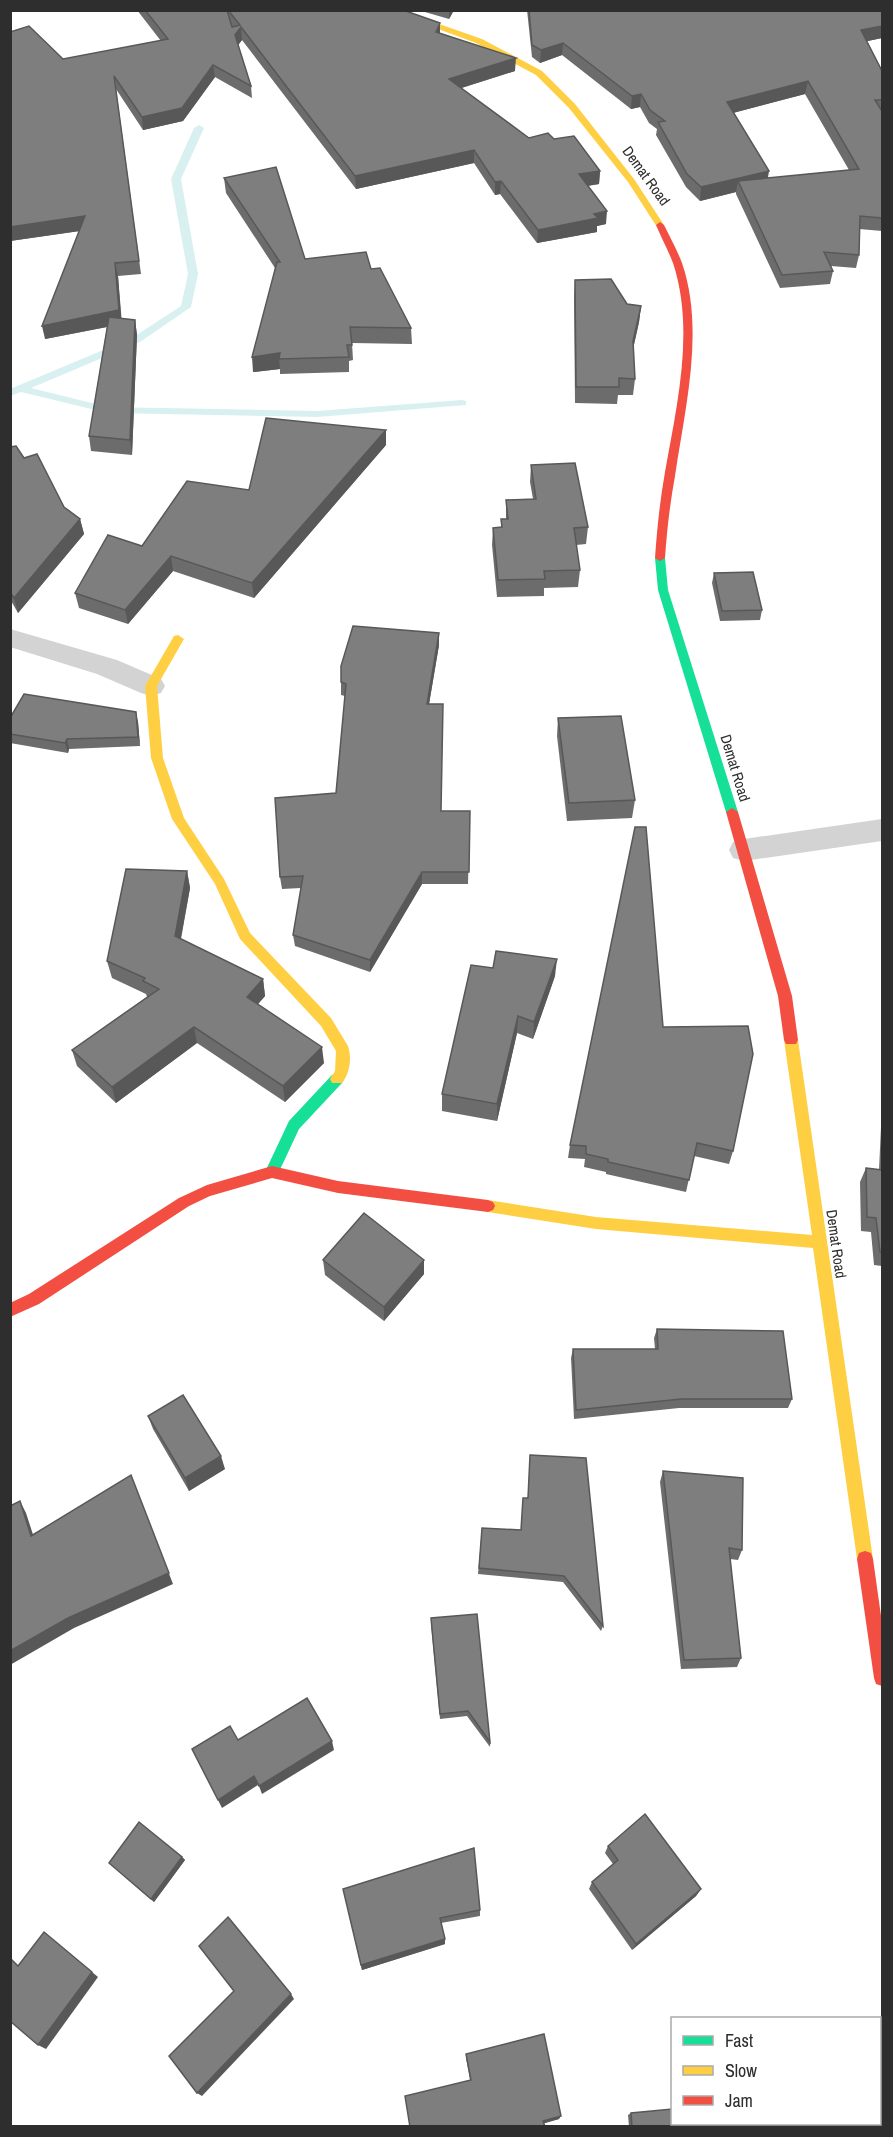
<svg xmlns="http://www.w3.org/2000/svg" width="893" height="2137" font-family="'Archivo Narrow',sans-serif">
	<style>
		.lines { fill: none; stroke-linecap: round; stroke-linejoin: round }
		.stream { fill: #d9f0f1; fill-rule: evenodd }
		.street { fill: #d3d3d3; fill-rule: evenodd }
		.fast { fill: #16e098; fill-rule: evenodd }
		.slow { fill: #ffcf43; fill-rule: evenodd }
		.jam { fill: #f24e42; fill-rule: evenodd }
		.wall { fill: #6c6c6c; fill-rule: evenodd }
		.shaded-wall { fill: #585858 }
		.building { fill: #7e7e7e; stroke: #585858; stroke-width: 1.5 }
		.labels { text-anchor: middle; stroke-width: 6; stroke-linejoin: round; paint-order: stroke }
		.street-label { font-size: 15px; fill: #2e2e2e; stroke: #fff }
	</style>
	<rect width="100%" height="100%" fill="#fff"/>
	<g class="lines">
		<polygon class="stream" points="199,125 204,128 181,179 198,274 191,307 140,342 31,388 108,407 317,411 462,400 466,401 466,405 317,417 108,413 21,392 10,396 10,389 132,338 181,306 188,274 171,179 194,128"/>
		<g class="street">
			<polygon points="10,629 117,660 161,679 165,686 161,693 151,696 141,693 97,674 10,647"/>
			<polygon points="882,819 882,841 744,861 733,858 729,850 733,842 744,839"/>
			<polygon points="882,2078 882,2126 865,2124 880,2124 880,2079"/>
		</g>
		<g class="fast">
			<polygon points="660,555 665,558 668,590 738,812 732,816 726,812 658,590 655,558"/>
			<polygon points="337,1073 342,1075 344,1079 342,1083 299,1129 277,1176 272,1178 267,1176 265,1172 289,1121 332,1075"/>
		</g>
		<g class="slow">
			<polygon points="387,10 399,10 482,39 542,71 575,104 634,179 664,225 663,227 657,227 628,182 569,108 536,75 476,43"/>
			<path d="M178,635l6,4 -27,47 6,72 21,60 40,61 26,54 81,85 17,28c4,12 2,27 -6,37h-10l-2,-4 5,-8 1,-20 -15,-25 -81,-87 -25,-55 -43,-65 -21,-61 -6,-72 29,-50z"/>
			<polygon points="791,1035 796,1036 798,1040 873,1559 871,1565 865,1567 859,1565 857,1559 813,1248 596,1229 488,1212 483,1210 481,1206 483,1202 488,1200 596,1217 812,1235 784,1040 786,1036"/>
		</g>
		<g class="jam">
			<path d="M660,222l4,3c6,12 13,25 18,38 23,67 3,145 -7,213 -5,27 -8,54 -10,82l-5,3 -5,-3c2,-29 5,-58 10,-86 12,-67 30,-143 8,-209 -5,-13 -12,-26 -17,-38z"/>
			<polygon points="732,808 738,812 792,996 798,1040 796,1044 786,1044 784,1040 778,996 726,812"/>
			<polygon points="272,1166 338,1181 488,1200 493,1202 495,1206 493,1210 488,1212 338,1193 272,1178 210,1196 189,1206 39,1304 10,1317 10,1303 29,1294 179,1198 207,1185"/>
			<polygon points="865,1551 871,1553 873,1559 882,1623 882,1686 876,1684 874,1678 857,1559 859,1553"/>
		</g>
	</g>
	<g class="wall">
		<polygon points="137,10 403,10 440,23 440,34 515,71 461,88 529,138 554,139 600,171 599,184 588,186 606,224 597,226 597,232 537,243 500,194 495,195 474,163 356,189 242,40 238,45 251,86 252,98 215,77 183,121 143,130 116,89 141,274 118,276 121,318 135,320 137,335 132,455 91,451 89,436 107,327 45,339 79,231 10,241 10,32 63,59 161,41"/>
		<polygon points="418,10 454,10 449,19"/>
		<path d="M527,10h355v28l-15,3 15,30v160l-23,-2v26l-3,13 -25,-2 2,5 -3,13 -50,4 -44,-94v-2l-36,9 -14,-14 -30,-52 1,-6 -8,-6 -9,-16 -9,2 -69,-54 -22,8 -8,-6zM805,94l44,76 -81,8 -35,-65z"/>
		<polygon points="224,178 305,259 371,269 411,328 412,344 352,343 353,360 349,361 349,372 280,374 280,369 253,372 275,268 226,193"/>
		<polygon points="575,280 627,304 641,306 639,322 633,349 635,379 633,395 618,395 617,404 575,403 574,296"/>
		<polygon points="386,445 254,598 173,571 128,624 79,608 75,593 142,546 249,490"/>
		<polygon points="10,447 24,458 64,507 80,519 84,534 18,613 10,599"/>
		<polygon points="531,465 588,527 586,544 576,545 580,570 578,587 544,588 544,596 497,597 492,545 493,528 501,527 501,519 506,519 506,500 533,499 530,482"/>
		<polygon points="714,573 762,610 760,620 720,621 712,583"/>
		<polygon points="439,645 429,704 441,811 470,811 468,884 422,884 370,972 295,946 293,935 301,888 282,889 280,877 336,793 345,696 341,695 341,682"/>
		<polygon points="10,718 138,722 140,746 69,749 68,753 10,743"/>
		<polygon points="558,718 635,800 632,818 567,821 557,736"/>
		<polygon points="187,871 190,888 181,939 263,979 265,996 258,1004 324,1063 285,1102 197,1043 116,1103 77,1066 72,1050 147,997 146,994 112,978 107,961"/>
		<polygon points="555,976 533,1039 517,1033 497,1121 442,1111 442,1094"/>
		<polygon points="663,1027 733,1151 729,1164 694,1156 686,1192 606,1174 606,1172 584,1167 585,1159 568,1158 570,1145"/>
		<polygon points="882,1106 882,1266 874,1265 871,1232 861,1231 860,1182 866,1168 879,1170"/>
		<polygon points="323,1260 424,1274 384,1321 325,1275"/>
		<polygon points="657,1329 792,1399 788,1408 679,1408 574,1419 571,1358 573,1349 655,1349 654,1338"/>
		<polygon points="148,1416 225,1469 189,1491 153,1429"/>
		<polygon points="663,1471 742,1550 738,1560 730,1559 741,1658 737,1667 681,1669 660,1482"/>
		<polygon points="523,1498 603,1626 601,1631 563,1582 478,1574 482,1528 521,1530"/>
		<polygon points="431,1624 490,1742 490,1747 467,1716 440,1719"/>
		<polygon points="608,1846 701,1889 696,1896 632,1950 589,1889 592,1882 613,1864 605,1853"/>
		<polygon points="182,1857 185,1860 154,1902 109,1863"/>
		<polygon points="343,1889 480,1910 480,1916 441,1923 445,1944 362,1970"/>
		<polygon points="466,2054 559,2119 544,2123 470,2080 466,2058"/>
		<polygon points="631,2113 686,2127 629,2127 628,2115"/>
	</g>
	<g class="shaded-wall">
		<polygon points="449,10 454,10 449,19"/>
		<polygon points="440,23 440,36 436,32"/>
		<polygon points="882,26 882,38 859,43 861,30"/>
		<polygon points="241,27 242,40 236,48 235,35"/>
		<polygon points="563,43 562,55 540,63 541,50"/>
		<polygon points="516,58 515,71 449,92 449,79"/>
		<polygon points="213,65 215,77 183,121 143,130 142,117"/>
		<polygon points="808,81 805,94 725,115 727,102"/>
		<polygon points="641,94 640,107 631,109 632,96"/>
		<polygon points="474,150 474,163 356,189 355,176"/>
		<polygon points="600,171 599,184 578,187 579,174"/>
		<polygon points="769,171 767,184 738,181 736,192 700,201 701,187"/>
		<polygon points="501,181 500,194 495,195 495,182"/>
		<polygon points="607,211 606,224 597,226 597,232 537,243 538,230 594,214"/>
		<polygon points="85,216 87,230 10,241 10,227"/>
		<polygon points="115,263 118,276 122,324 45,339 42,326"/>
		<polygon points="641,306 639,322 631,358 633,341"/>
		<polygon points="135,320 137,335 132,455 130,440"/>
		<polygon points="280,353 279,359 280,369 253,372 252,357"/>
		<polygon points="386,430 386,445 254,598 252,583"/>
		<polygon points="80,519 84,534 18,613 14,598"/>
		<polygon points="171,556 173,571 128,624 125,610"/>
		<polygon points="439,633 439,645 427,716 427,704"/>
		<polygon points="136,712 138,722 140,746 138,737"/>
		<polygon points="67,739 69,749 68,753 65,743"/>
		<polygon points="187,871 190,888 178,953 175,936"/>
		<polygon points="422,872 422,884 370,972 370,960"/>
		<polygon points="557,959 555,976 533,1039 534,1022"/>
		<polygon points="263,979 265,996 250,1013 247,997"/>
		<polygon points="518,1016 517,1033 497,1121 497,1104"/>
		<polygon points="194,1027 197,1043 116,1103 112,1087"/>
		<polygon points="322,1047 324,1063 285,1102 283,1086"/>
		<polygon points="424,1260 424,1274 384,1321 384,1307"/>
		<polygon points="221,1456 225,1469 189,1491 185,1478"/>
		<polygon points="131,1475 173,1584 74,1628 10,1665 10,1651"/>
		<polygon points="20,1501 26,1513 37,1547 31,1536"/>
		<polygon points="332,1741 334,1750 262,1794 259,1786"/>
		<polygon points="254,1776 258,1785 222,1808 218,1800"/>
		<polygon points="182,1857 185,1860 154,1902 151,1899"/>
		<polygon points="701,1889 696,1896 632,1950 636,1944"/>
		<polygon points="44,1932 98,1977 46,2049 38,2045"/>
		<polygon points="445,1939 445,1944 362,1970 361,1965"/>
		<polygon points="291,1994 294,1999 202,2096 197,2093"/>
		<polygon points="561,2116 559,2119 542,2124 543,2121"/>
	</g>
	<g class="building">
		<polygon points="145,10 227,10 232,27 240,25 228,10 403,10 440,23 436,32 516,58 449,79 529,138 548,133 554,139 574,136 600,171 579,174 607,211 594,214 598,218 538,230 501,181 495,182 474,150 355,176 241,27 235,35 251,86 213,65 182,108 142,117 114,76 139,261 115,263 119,310 42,326 85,216 10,227 10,32 29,26 63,59 168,39"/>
		<polygon points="529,10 882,10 882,26 861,30 882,71 882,100 875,100 882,111 882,218 860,216 859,255 824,252 833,271 782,275 738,181 859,169 808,81 727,102 769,171 701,187 687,174 658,122 665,121 650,110 641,94 632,96 563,43 541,50 532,45"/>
		<polygon points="276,167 305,259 366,252 371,269 380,268 411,328 350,327 352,345 347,345 349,357 279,359 280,353 252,357 277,262 280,262 224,178"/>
		<polygon points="611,279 627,304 641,306 633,341 635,379 619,378 619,387 576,387 575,280"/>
		<polygon points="109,317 135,320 130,440 89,436"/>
		<polygon points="266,418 386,430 252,583 171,556 125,610 75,593 108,535 142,546 187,481 249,490"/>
		<polygon points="16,446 24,458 37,454 64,507 80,519 14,598 10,592 10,447"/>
		<polygon points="575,463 588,527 574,528 580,570 544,571 545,579 498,580 493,528 502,527 501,519 508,519 506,500 536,499 531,465"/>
		<polygon points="753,572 762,610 722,611 714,573"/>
		<polygon points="353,626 439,633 427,704 443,704 441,811 470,811 469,872 422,872 370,960 293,935 303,876 280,877 275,798 336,793 346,684 341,682 341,666"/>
		<polygon points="24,694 136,712 138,737 67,739 65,743 10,734 10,718"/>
		<polygon points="621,716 635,800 569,803 558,718"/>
		<polygon points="635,827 646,827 663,1027 748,1026 753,1054 733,1151 697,1143 689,1180 608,1162 608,1159 586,1154 586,1146 570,1145"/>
		<polygon points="126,869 187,871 175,936 263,979 247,997 322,1047 283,1086 194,1027 112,1087 72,1050 159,989 143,981 145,978 107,961"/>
		<polygon points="496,951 557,959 534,1022 518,1016 497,1104 442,1094 471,965 493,968"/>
		<polygon points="866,1168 882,1170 882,1252 880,1252 876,1218 867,1217"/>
		<polygon points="364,1213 424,1260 384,1307 323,1260"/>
		<polygon points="657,1329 783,1331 792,1399 681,1399 576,1410 573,1349 658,1349"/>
		<polygon points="183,1395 221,1456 185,1478 148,1416"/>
		<polygon points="530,1455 586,1458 603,1626 564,1576 479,1568 482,1528 521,1530 523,1498 528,1498"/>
		<polygon points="663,1471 743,1478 742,1550 729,1548 741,1658 684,1660"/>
		<polygon points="131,1475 169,1573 68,1618 10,1651 10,1506 20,1501 31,1536"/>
		<polygon points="477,1614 490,1742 468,1711 440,1714 431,1618"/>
		<polygon points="307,1698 332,1741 259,1786 254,1776 218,1800 192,1749 230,1726 238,1740"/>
		<polygon points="645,1814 701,1889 636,1944 592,1882 618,1860 608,1846"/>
		<polygon points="139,1822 182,1857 151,1899 109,1863"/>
		<polygon points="474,1848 480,1910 440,1918 445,1939 361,1965 343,1889"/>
		<polygon points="228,1917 291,1994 197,2093 169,2056 234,1991 199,1946"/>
		<polygon points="44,1932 92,1972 38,2045 10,2021 10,1961 11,1959 18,1966"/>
		<polygon points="544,2034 561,2116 543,2121 545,2127 410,2127 405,2096 471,2080 466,2054"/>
		<polygon points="672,2109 672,2124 685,2124 686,2127 632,2127 631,2113"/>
	</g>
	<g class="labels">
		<g class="street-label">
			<text transform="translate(646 176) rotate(54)" y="5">Demat Road</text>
			<text transform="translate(735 768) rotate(73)" y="5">Demat Road</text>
			<text transform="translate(836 1244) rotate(82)" y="5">Demat Road</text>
		</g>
	</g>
	<rect width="893" height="2137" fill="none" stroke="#2e2e2e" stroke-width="24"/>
	<rect x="671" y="2017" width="210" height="108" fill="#ffffff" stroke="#ababab" stroke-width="1.5"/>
	<rect x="683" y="2036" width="30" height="9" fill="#16e098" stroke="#ababab" stroke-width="1.5"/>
	<text x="725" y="2047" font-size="18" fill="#2e2e2e">Fast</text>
	<rect x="683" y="2066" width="30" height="9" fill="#ffcf43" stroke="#ababab" stroke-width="1.5"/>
	<text x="725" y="2077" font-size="18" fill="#2e2e2e">Slow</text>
	<rect x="683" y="2096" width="30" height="9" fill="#f24e42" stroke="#ababab" stroke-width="1.5"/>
	<text x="725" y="2107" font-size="18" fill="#2e2e2e">Jam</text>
</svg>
